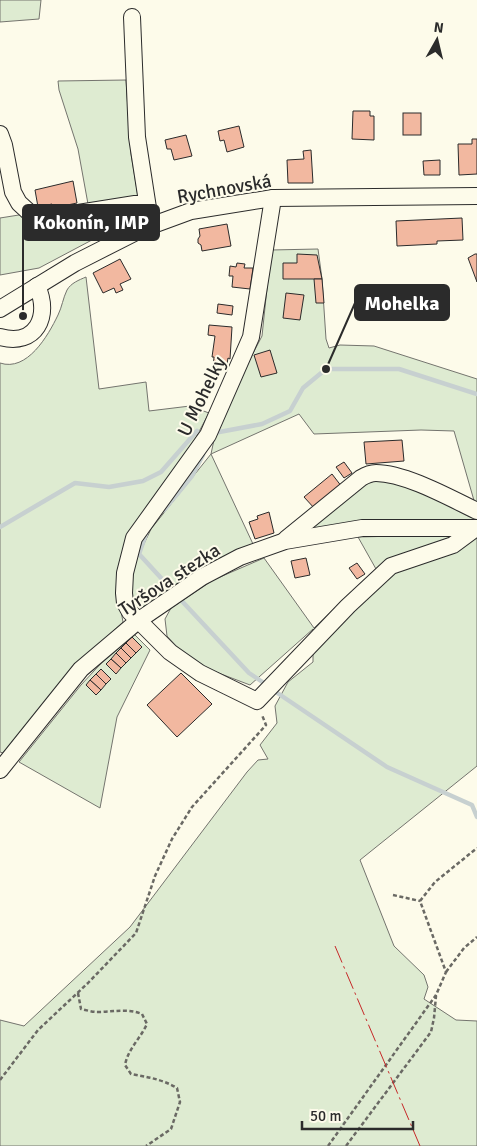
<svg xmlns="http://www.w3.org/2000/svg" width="477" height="1146" font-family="Signika,sans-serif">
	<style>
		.green { fill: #deebd1; stroke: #74746e }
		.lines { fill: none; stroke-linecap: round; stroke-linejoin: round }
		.stream { stroke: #c7d0d0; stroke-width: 4.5 }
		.building { fill: #f2b8a0; stroke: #2b2b2b }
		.minor-casing { stroke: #2b2b2b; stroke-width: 18 }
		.path { stroke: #6a6964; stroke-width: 2.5; stroke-dasharray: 4 2.5; stroke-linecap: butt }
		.minor { stroke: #fdfbea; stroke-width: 16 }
		.power { stroke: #c62828; stroke-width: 1; stroke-dasharray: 18 4 2.5 4; stroke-linecap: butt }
		.labels { text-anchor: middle; stroke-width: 4; stroke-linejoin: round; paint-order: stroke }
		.street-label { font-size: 19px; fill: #2b2b2b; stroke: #fdfbea }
		.leader { fill: none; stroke: #2b2b2b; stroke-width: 2 }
		.callout-dot { fill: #2b2b2b; stroke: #fdfbea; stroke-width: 2 }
		.callout { fill: #2b2b2b; stroke: #2b2b2b; stroke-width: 2 }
		.callout-label { font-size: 20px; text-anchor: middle; font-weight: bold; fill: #fff }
	</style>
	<rect width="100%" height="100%" fill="#fdfbea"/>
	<g class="green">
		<polygon points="0,0 41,0 39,19 0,22"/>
		<polygon points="126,80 131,154 141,214 39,268 0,275 0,218 88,204 78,149 59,90 58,81"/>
		<polygon points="318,249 322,279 326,339 329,348 340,345 374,346 477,379 477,504 475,504 454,431 421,430 314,434 299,414 211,454 253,544 178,583 142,612 138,611 130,594 133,567 151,529 211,454 218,421 262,336 271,250"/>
		<path d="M86,277l13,112 47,-7 3,29 41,-5 19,7 -23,43 -50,66 -17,78 4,22 -43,40 -77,91 -3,-1v-389c27,9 48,-27 58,-48 4,-8 5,-17 9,-25 4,-7 12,-10 19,-13z"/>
		<polygon points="367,480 391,480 477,516 477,522 304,532"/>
		<polygon points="477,534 477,766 360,860 394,946 424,975 428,987 424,999 456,1020 477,1021 477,1146 0,1146 0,1020 24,1026 130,927 247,772 258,760 268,759 260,745 277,723 275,706 288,682 313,662 313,629 250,685 200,666 177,647 167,636 165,619 171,608 213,580 264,558 314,628 376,569 358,537"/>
		<polygon points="131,631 150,650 117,717 100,808 19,762 81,685"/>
	</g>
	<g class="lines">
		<g class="stream">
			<polyline points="214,433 262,424 290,411 303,388 326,369 399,369 477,394"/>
			<polyline points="164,510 192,476 203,455"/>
			<polyline points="0,527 75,483 109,487 143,481 161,472 197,431"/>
			<polyline points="146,534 139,554 173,591"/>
			<polyline points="180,599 249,673 267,685"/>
			<polyline points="273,690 387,767 472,805 477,817"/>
		</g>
	</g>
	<g class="building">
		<polygon points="353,111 370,111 370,116 374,116 374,140 352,139"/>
		<rect x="403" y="113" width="18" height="22"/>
		<polygon points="239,126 244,147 227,152 224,140 220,141 218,131"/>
		<polygon points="186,135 192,156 174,160 171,149 167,149 165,140"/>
		<polygon points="472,139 477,139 477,174 459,175 458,144 472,144"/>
		<polygon points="311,150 313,183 288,183 287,160 304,159 303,151"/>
		<polygon points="440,160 440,175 424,175 423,161"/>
		<polygon points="73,181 77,203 53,208 52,204 38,207 35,190"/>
		<polygon points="462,218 463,240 437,241 437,244 397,246 396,221"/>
		<polygon points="227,224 231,246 202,251 201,245 198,243 198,239 200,236 199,229"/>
		<polygon points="297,254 317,255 322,279 283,279 283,263 297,263"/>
		<polygon points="475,254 477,254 477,282 468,258"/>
		<polygon points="120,259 131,279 120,284 123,290 116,293 114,288 103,293 93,273"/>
		<polygon points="237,263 245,264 244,268 253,268 250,289 232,287 233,276 229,276 230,266 236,267"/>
		<polygon points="314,279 322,279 324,303 316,303"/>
		<polygon points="286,293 304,295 300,320 283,318"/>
		<polygon points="218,304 233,306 232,315 217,313"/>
		<polygon points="209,325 232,327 230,359 228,358 226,370 213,369 214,357 212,357 215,336 208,335"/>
		<polygon points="270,350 277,373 261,377 254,355"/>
		<polygon points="402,440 404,461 366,464 364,442"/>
		<polygon points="344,462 352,473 344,478 336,467"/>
		<polygon points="332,474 342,487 315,509 304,497"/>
		<polygon points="269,512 274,533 255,539 249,522 258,519 257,516"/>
		<polygon points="306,558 310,575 295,578 291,561"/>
		<polygon points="357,563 365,574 357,579 349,568"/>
		<polygon points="132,637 142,647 136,653 126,643"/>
		<polygon points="126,643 136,653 131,658 121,648"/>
		<polygon points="121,648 131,658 126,663 116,653"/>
		<polygon points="116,653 126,663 121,668 111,659"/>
		<polygon points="111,659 121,668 116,674 106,664"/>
		<polygon points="101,669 111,679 106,684 96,674"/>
		<polygon points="181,673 212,704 177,737 147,705"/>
		<polygon points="96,674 106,684 101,690 90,680"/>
		<polygon points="90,680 101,690 96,695 86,685"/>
	</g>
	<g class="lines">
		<defs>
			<g id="minor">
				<polyline points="132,17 137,137 148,208 155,223"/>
				<polyline points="0,134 4,145 13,192 19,203 31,214 47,218 135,204 140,204 148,208"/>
				<polyline points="273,198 251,337 208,435 134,538 125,573 124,593 125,603 130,612 170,652 200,673 257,701 348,606 391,566 453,545 476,528"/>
				<polyline points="0,309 75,263 142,229 191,211 273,198 477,196"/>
				<path d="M0,337c36,10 51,-21 37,-51"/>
				<path d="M286,539l75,-61c5,-3 9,-5 15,-5 29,0 74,25 101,38"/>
				<polyline points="0,770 81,669 139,620 202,577 240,557 285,541 362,528 477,528"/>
			</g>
		</defs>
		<use href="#minor" class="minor-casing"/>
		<g class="path">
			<polyline points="393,895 420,901"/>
			<polyline points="420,901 435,882 477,848"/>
			<polyline points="446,972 464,948 477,937"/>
			<path d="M78,993l3,16c5,1 11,3 16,3 16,0 30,-4 45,2l5,10c-7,15 -19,25 -22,41l6,9c16,3 31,5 46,14l3,14 -9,27 -25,17"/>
			<polyline points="0,1080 38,1030 88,983 136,933 155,876 172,839 192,807 266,725 262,715"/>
			<polyline points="328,1146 436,995 446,972 420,901"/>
			<polyline points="346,1146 431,1032 434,1018 436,996"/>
		</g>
		<use href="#minor" class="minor"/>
		<polyline class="power" points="335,946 420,1146"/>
	</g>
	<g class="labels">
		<g class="street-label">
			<text transform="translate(224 188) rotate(-10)" y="7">Rychnovská</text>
			<text transform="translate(201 396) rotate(-64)" y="7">U Mohelky</text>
			<text transform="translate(169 579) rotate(-33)" y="7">Tyršova stezka</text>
		</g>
	</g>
	<path class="leader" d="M23 316L23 222M326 369L355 303"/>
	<g class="callout-dot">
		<circle cx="23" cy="316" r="5"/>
		<circle cx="326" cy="369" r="5"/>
	</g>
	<g class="callout">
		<rect x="23" y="205" width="136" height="35" rx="5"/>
		<rect x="355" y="285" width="94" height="35" rx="5"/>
	</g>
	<g class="callout-label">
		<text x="91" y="229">Kokonín, IMP</text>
		<text x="402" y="310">Mohelka</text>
	</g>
	<g transform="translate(437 40) rotate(8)" stroke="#fdfbea" stroke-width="4" paint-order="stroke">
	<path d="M0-4L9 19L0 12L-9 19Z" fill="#2b2b2b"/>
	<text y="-8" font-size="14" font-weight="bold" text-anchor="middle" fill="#2b2b2b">N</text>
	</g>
	<path d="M302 1121v8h111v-8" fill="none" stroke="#2b2b2b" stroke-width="2.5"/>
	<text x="310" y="1121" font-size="15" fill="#2b2b2b" stroke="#fdfbea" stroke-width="4" paint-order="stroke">50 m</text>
</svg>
